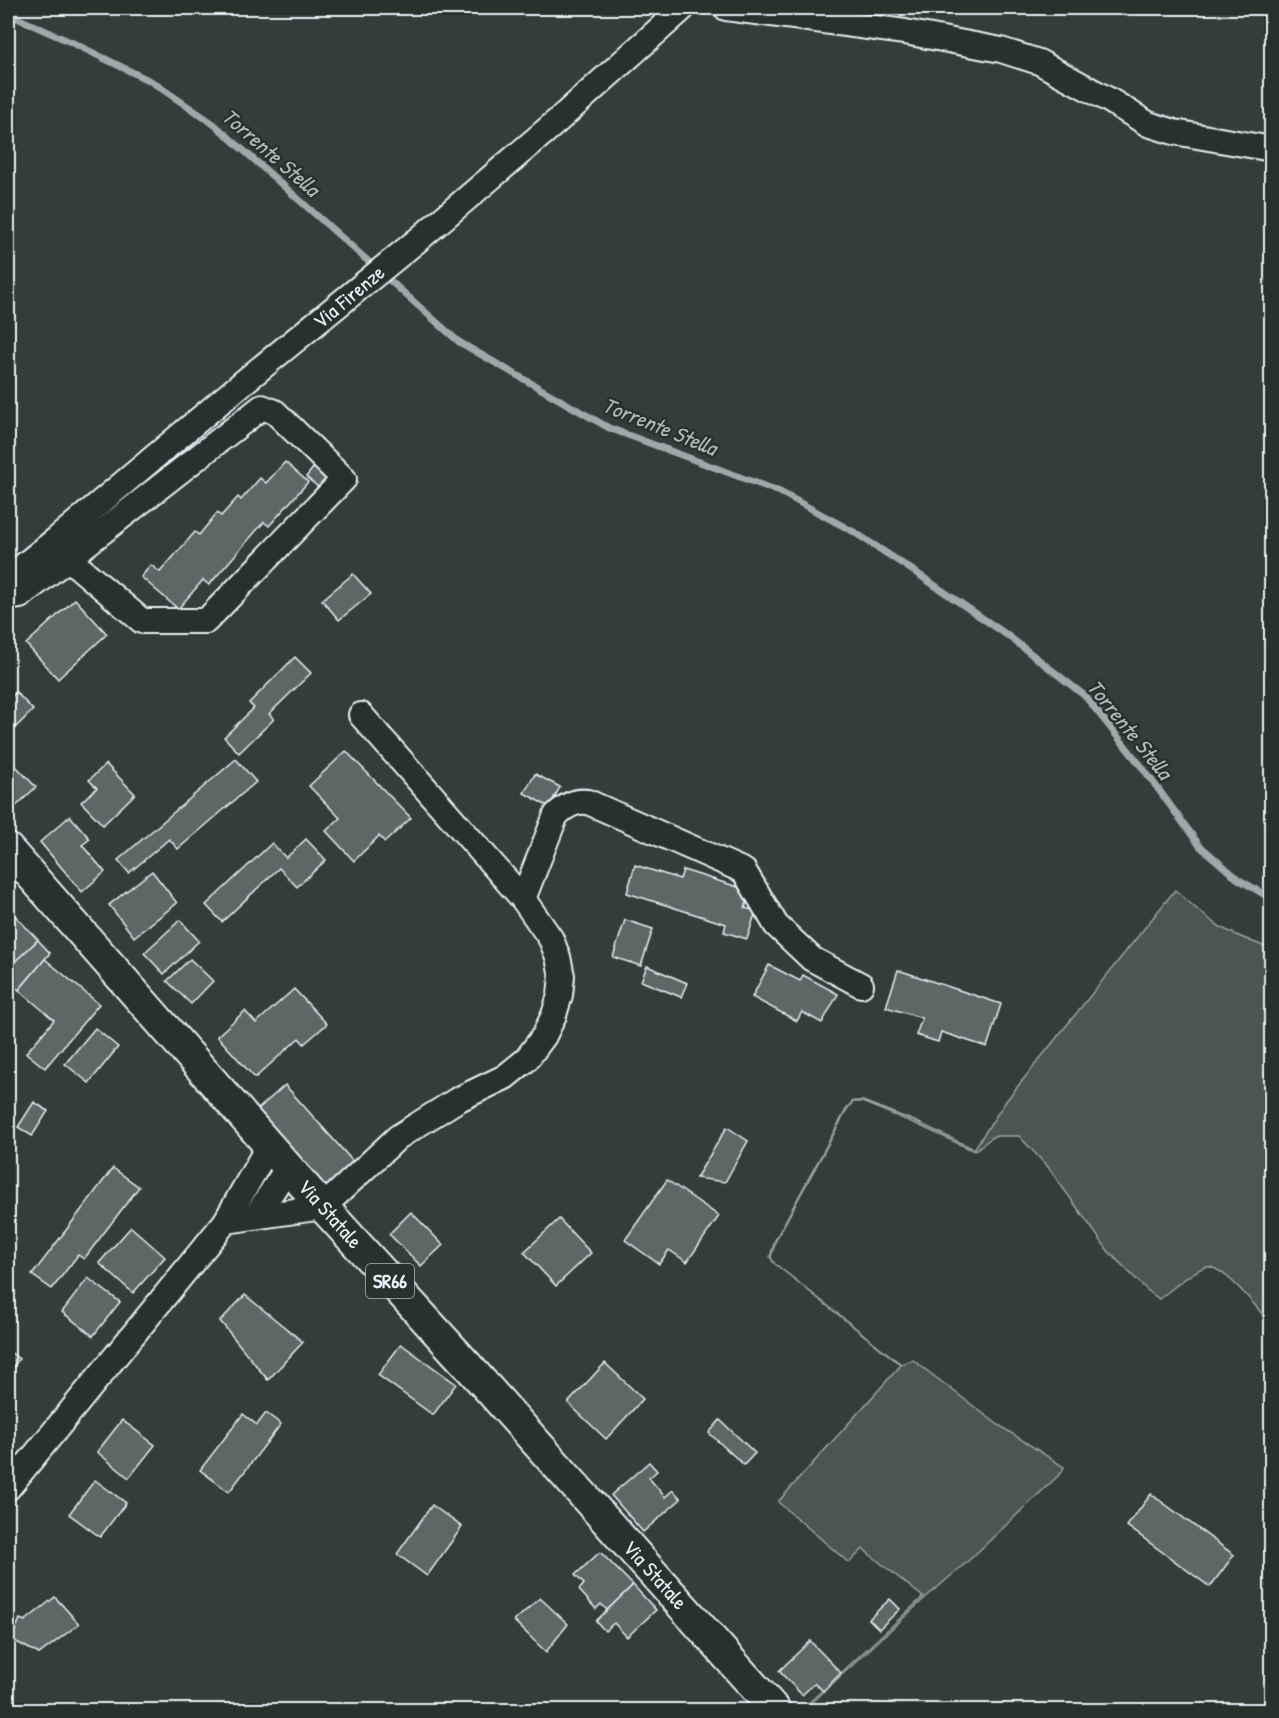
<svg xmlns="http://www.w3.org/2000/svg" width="1279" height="1718" font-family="'Patrick Hand',sans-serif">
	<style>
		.green { fill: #495651; stroke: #98a4a4; stroke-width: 1.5 }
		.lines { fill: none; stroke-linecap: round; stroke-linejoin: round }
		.stream { stroke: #9ea9ab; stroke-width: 7 }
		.building { fill: #5c6865; stroke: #e8f1f8; stroke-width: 1.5 }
		.minor-casing { stroke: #e8f1f8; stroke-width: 28 }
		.major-casing { stroke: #e8f1f8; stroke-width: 34 }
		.minor { stroke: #26332d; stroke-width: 24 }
		.major { stroke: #26332d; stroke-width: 30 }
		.labels { text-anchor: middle; stroke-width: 5; stroke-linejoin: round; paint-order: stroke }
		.shield { fill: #26332d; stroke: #aeb8bb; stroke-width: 1.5 }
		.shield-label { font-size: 20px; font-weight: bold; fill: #e8f1f8 }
		.street-label { font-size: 21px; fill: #e8f1f8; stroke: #26332d }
		.water-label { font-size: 22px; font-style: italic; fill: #b1bbbe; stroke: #26332d }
	</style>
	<rect width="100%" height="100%" fill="#323e39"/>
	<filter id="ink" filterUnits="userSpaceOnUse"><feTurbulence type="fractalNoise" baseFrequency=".0167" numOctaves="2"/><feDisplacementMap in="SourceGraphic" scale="12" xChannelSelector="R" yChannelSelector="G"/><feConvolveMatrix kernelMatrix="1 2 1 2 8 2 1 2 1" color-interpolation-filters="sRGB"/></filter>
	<g filter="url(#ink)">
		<path class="green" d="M1175,890c14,12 28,26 44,36 16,10 35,16 52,23v376c-11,-14 -48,-61 -65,-58 -12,2 -36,24 -47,32l-12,-9 -38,-38 -61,-85 -29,-31h-25l-20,15 -58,-27 -54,-22h-9l-5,6 -72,132 -5,17 3,6 127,101 12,-4 84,64 67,43 -2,5 -96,91 -42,36 -120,111h-3l122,-113 -60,-48 -14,14 -71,-61 123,-137 -127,-102 -4,-6 5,-17 72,-132 6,-7h10l54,21 57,27 32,-48z"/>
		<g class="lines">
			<polyline class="stream" points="8,14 75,44 152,82 215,125 459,342 609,428 780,492 854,532 918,574 1007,635 1085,696 1142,767 1200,846 1238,879 1272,899"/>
		</g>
		<g class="building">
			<polygon points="285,462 308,482 269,526 264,522 209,585 203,580 178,609 141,577 151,565 160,572 195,532 199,535 217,513 221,516 238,497 241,500 260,478 266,483"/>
			<polygon points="314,467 333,482 324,492 306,477"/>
			<polygon points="353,574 371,594 339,620 322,600"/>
			<polygon points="75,599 107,634 58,679 26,644"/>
			<polygon points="295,657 311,673 269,714 274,719 239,753 224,737 254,708 249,703"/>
			<polygon points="16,692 33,710 14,729 8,723 8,700"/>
			<polygon points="346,751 411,818 385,842 379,836 354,861 326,831 340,818 309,786"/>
			<polygon points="8,758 36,787 10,812 8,810"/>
			<polygon points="236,759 256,782 178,849 169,839 129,873 118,860"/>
			<polygon points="106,764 135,794 103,825 81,802 97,788 89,780"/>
			<polygon points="535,774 560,787 549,807 524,793"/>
			<polygon points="70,816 90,839 82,845 105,872 82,892 40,842"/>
			<polygon points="306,839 326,860 297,887 279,868 222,922 206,905 272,843 286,858"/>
			<polygon points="635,865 680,879 683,870 751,891 745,908 756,911 747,939 724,932 726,924 627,893"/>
			<polygon points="152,871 177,903 134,937 109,905"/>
			<polygon points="8,908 38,940 9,967 8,965"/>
			<polygon points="180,920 199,941 164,974 144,953"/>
			<polygon points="625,920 653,929 641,966 613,957"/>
			<polygon points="38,940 50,953 19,990 8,981 8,968"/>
			<polygon points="45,959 99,1004 45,1068 26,1053 54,1020 19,990"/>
			<polygon points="190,959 213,981 191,1004 167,981"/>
			<polygon points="769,965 800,981 803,975 838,994 822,1023 802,1012 797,1021 752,997"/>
			<polygon points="647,966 687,983 681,997 641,981"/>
			<polygon points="898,970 1001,1004 987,1047 941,1032 938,1042 916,1035 922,1018 886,1007"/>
			<polygon points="294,989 327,1024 304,1044 299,1038 255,1078 217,1036 245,1011 256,1023"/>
			<polygon points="95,1028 118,1047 89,1083 65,1064"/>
			<polygon points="285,1085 357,1166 328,1192 256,1111"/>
			<polygon points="34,1102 48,1111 32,1136 18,1127"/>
			<polygon points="727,1127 748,1141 725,1182 696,1178"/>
			<polygon points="113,1168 139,1187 84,1259 78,1255 52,1289 32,1275"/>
			<polygon points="667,1180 719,1216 687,1262 669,1250 659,1264 625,1240"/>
			<polygon points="411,1212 443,1245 421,1266 389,1234"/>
			<polygon points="559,1219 591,1253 556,1286 524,1252"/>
			<polygon points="131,1227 165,1257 133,1293 99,1263"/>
			<polygon points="88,1278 120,1302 93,1336 62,1312"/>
			<polygon points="245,1295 303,1342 268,1380 220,1321"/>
			<polygon points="401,1344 456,1384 433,1415 378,1375"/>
			<polygon points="8,1350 19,1359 8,1374"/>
			<polygon points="605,1363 643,1399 606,1439 568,1403"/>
			<polygon points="266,1413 281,1424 229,1492 200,1470 243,1414 257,1425"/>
			<polygon points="122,1420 155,1445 129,1478 97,1452"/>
			<polygon points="720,1420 755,1453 744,1465 709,1433"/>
			<polygon points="649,1462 657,1471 649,1478 665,1497 673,1490 681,1499 643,1532 611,1495"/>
			<polygon points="95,1480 126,1503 100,1537 69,1514"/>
			<polygon points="1151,1494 1234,1555 1210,1587 1127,1526"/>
			<polygon points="432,1505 462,1527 427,1576 397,1554"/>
			<polygon points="600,1552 633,1585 607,1610 601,1604 596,1609 579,1590 584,1584 575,1575"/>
			<polygon points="633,1585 656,1610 627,1637 614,1623 605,1631 596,1621"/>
			<polygon points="55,1597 79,1624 39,1654 11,1639 20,1619 25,1621"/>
			<polygon points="540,1598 568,1624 546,1652 514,1621"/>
			<polygon points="890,1599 900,1609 879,1629 869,1619"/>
			<polygon points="810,1641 841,1673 823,1691 815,1683 802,1695 779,1671"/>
		</g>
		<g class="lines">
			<defs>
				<g id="minor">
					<polyline points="726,8 905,32 1001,50 1039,62 1109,100 1148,124 1174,132 1272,149"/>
					<polyline points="8,578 58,538 245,381 419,239 555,123 683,8"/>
					<polyline points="8,598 20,596 262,407 275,412 344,479 206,621 142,621 69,559"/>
					<path d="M523,899l33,-84c9,-9 19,-15 32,-13l156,69 32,54 36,34 49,26"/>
					<polyline points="256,1216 288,1167"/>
					<polyline points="226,1221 323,1207 398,1137 457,1100 505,1077 526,1060 544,1036 554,1015 560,995 562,976 558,957 551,939 523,899 361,715"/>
					<polyline points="8,1488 226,1221 269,1145"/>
				</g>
				<polyline id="major" points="8,849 323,1207 468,1366 775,1710"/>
			</defs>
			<use href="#minor" class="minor-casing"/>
			<use href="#major" class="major-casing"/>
			<use href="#minor" class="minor"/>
			<use href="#major" class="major"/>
		</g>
	</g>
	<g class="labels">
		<rect class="shield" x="366" y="1264" width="48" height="34" rx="4.5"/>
		<g class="shield-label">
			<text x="390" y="1288">SR66</text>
		</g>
		<g class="street-label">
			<text transform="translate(349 297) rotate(-40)" y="7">Via Firenze</text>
			<text transform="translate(330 1214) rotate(48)" y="7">Via Statale</text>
			<text transform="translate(655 1575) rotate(48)" y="7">Via Statale</text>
		</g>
		<g class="water-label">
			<text transform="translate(271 152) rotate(41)" y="8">Torrente Stella</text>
			<text transform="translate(660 426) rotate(22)" y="8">Torrente Stella</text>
			<text transform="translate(1130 729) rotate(51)" y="8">Torrente Stella</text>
		</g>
	</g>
	<rect width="1279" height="1718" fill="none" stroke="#26332d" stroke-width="30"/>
	<rect x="15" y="15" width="1249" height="1688" fill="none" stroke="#e8f1f8" stroke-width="2" filter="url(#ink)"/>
</svg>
